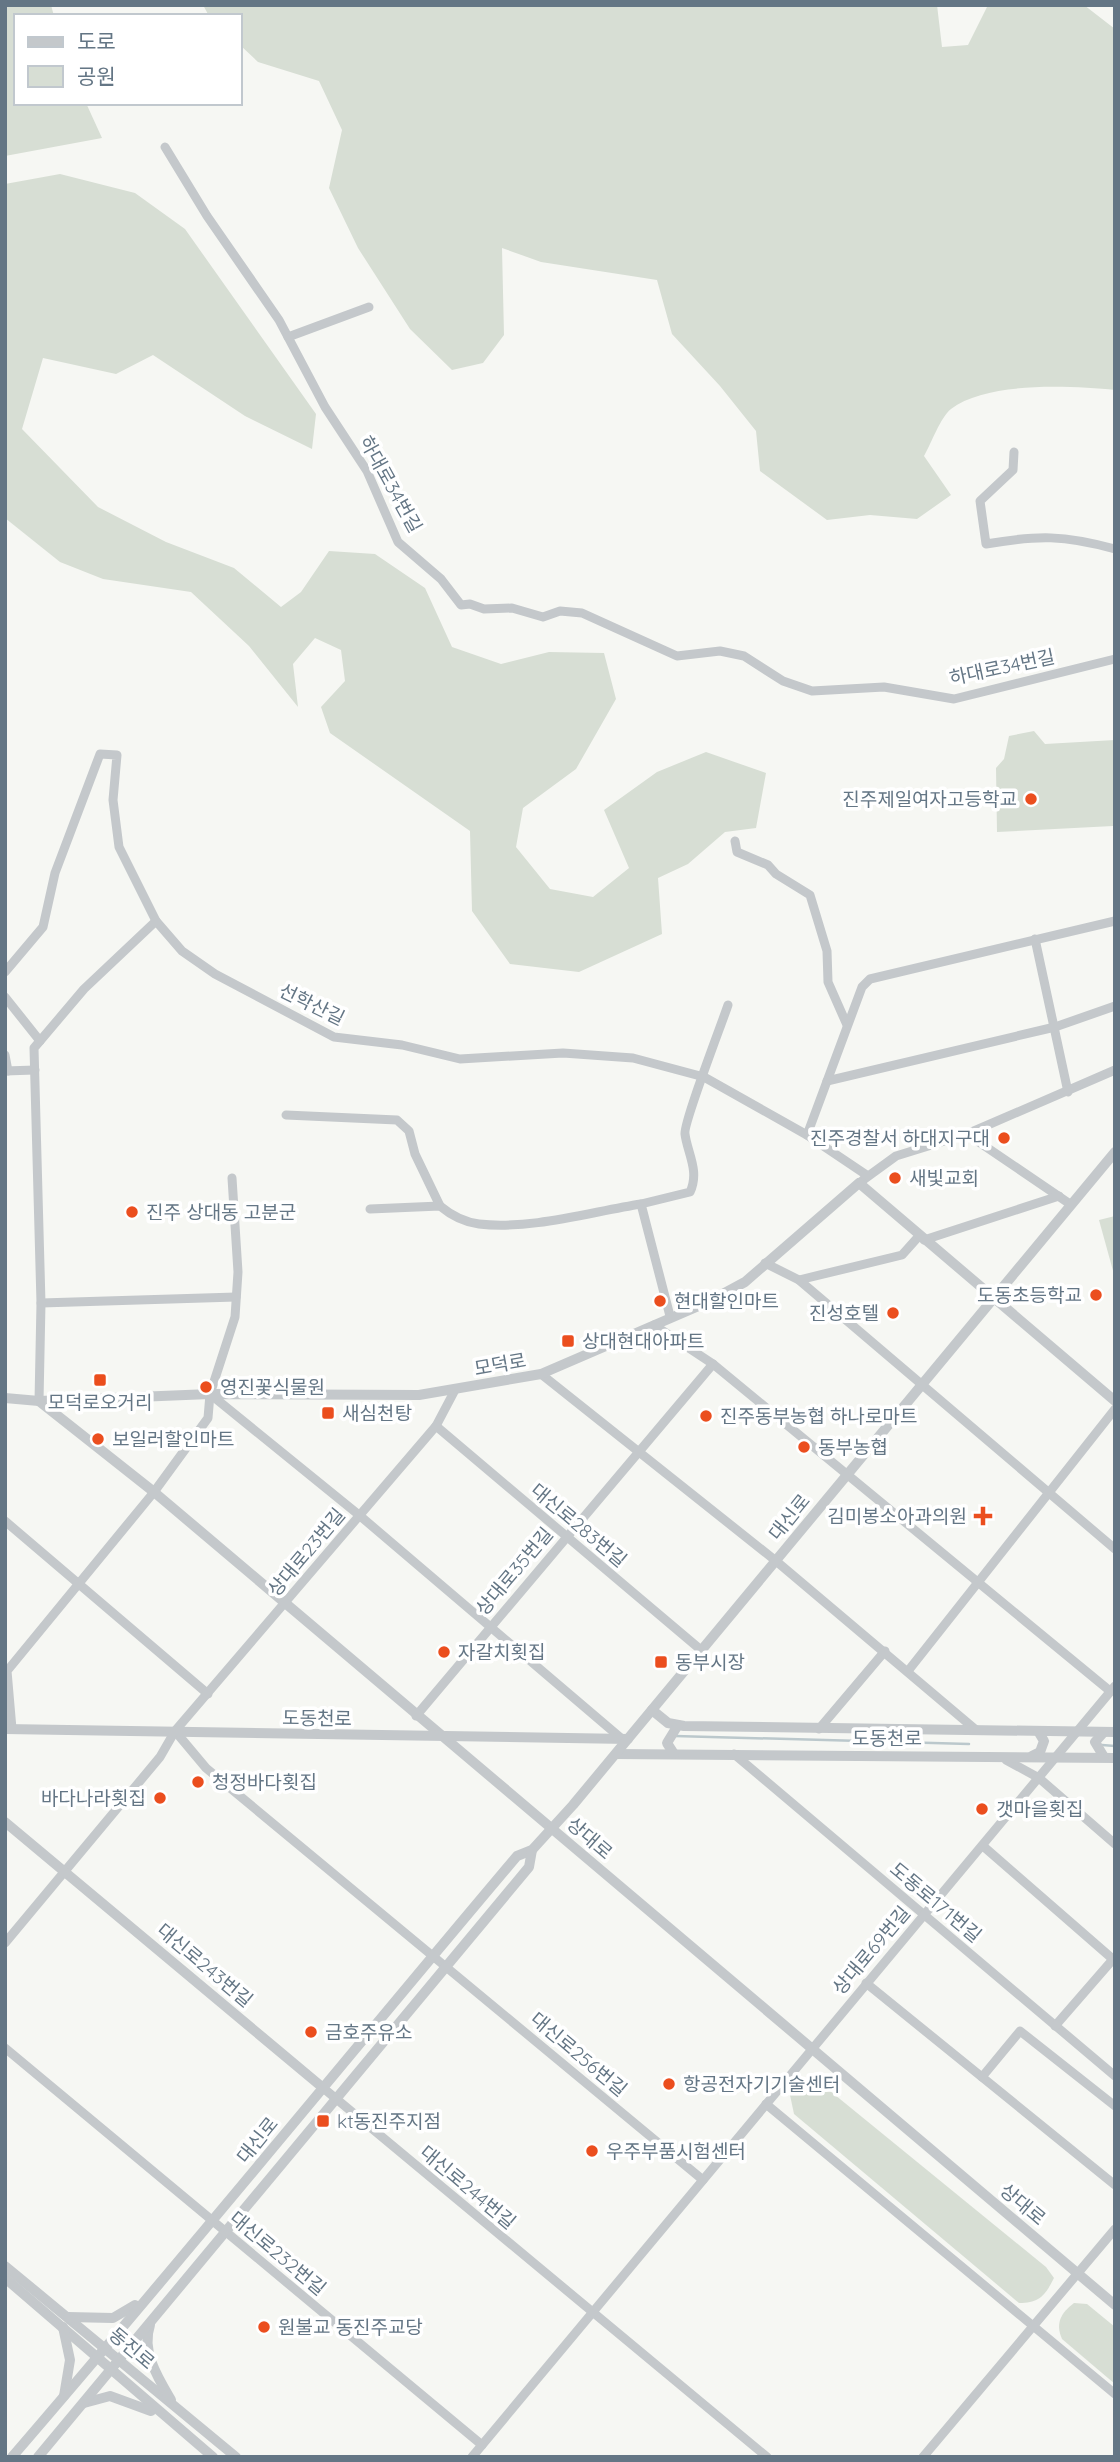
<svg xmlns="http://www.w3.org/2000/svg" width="1120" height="2462" font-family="Quicksand,'Noto Sans KR',sans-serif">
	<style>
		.green { fill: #d7ded4 }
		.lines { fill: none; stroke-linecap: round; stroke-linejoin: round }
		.stream { stroke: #bbc8cc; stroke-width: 2.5 }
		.minor { stroke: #c4c8cb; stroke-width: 9 }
		.tertiary { stroke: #c4c8cb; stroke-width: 10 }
		.poi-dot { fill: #eb4e1e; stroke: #fff; stroke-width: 2.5 }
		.labels { text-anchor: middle; stroke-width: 7; stroke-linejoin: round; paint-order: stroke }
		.street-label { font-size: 19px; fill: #647685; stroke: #fff }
		.poi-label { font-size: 19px; fill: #647685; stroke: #fff; text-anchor: start }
	</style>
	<rect width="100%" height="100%" fill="#f6f7f3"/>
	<g class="green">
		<polygon points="5,5 51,5 54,16 16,16 16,103 86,103 102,138 5,156"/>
		<path d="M203,5h734l5,42 26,-2 20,-40h96l31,24v361c-44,-4 -128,-9 -164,19 -11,9 -19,33 -27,47l27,39 -34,24 -47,-4 -43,5 -67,-49 -4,-40 -36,-45 -48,-52 -15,-54 -116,-18 -39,-14 2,87 -21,28 -31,7 -42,-41 -52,-81 -29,-60 13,-58 -23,-49 -61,-19 -18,-17v-29h-31z"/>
		<polygon points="60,174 135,193 185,229 316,414 312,449 245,416 153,355 116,374 43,358 22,429 98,507 166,542 234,568 281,607 301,592 329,551 375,554 425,588 452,647 501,664 549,652 604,653 616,699 576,769 523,808 516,847 550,889 593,897 629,868 604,810 657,772 706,752 766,773 756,828 725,832 688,864 658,878 662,934 579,972 510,964 472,911 470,831 330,733 321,707 345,681 341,650 315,638 293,664 298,707 249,646 191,592 103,579 60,562 5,518 5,184"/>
		<polygon points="1034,731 1045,744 1115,740 1113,826 997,832 996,768 1004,759 1009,736"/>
		<polygon points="1115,1216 1115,1278 1099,1220"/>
		<path d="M813,2077l233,190 8,11c-9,18 -15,25 -35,25l-225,-189 -4,-19 10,-16z"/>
		<path d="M1074,2303l13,1 28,23v57l-53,-45c-7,-16 -1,-26 12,-36z"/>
	</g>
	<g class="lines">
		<g class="stream">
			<polyline points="675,1736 969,1744"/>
			<polyline points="1102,1745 1115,1746"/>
		</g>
		<g class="minor">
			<polyline points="165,147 207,216 279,320 325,407 367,471 398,542 441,579 461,605 470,604 484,609 512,608 543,617 560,611 582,613 677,656 720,651 744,656 783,681 812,691 884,687 954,699 1115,659"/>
			<polyline points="288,337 369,307"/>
			<path d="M1014,452l-1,18 -33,31 6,43c52,-9 78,-9 129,5"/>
			<polyline points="735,841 737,852 768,865 776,874 810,895 827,951 828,982 847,1025"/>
			<polyline points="1035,939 1068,1092"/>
			<polyline points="5,972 43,927 55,873 100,754 117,755 113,800 119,847 156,921"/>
			<polyline points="5,997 40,1041"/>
			<polyline points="5,1055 8,1071"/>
			<polyline points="5,1071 35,1070"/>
			<polyline points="827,1081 1055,1027 1115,1006"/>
			<polyline points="286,1115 397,1120 409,1131 415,1154 440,1206"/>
			<polyline points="967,1134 1070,1204"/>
			<polyline points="807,1135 862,987 870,979 1115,921"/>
			<polyline points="863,1180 896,1156 967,1134 1115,1070"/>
			<path d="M370,1209l70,-3c12,10 23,16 39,18 52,6 111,-12 162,-20"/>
			<polyline points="924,1240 1059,1196"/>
			<polyline points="765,1263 799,1280 1115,1549"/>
			<polyline points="799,1280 902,1255 919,1236"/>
			<polyline points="41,1303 236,1297"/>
			<path d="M670,1316l-29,-112 49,-12c10,-21 -3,-40 -5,-58 -2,-10 37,-111 43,-129"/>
			<polyline points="654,1325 713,1364 1110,1691"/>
			<polyline points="541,1374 776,1561 976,1730"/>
			<polyline points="210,1394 359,1515 622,1739"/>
			<polyline points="39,1401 41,1303 34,1048 84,989 156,921 182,951 215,974 334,1037 402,1045 460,1059 563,1053 633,1058 704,1077 807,1135 868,1176"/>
			<polyline points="436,1426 701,1650"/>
			<polyline points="5,1521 208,1694"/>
			<polyline points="908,1671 1115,1409"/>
			<polyline points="416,1716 713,1364"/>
			<polyline points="12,1729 7,1671 154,1492 208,1418 210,1394 235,1317 238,1272 232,1178"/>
			<polyline points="819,1729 885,1651"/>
			<polyline points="175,1731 206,1768 703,2180"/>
			<polyline points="734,1754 1115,2076"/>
			<polyline points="1006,1760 1039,1778 1115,1844"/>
			<polyline points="983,1846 1115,1961"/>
			<polyline points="5,1943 160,1757 175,1731 436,1426 455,1390"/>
			<polyline points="866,1983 1115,2185"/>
			<polyline points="1055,2026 1115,1957"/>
			<polyline points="5,2048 482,2445"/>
			<polyline points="982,2077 1020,2031 1115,2106"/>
			<polyline points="322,2087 767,2457"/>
			<polyline points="766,2104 1115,2394"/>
			<polyline points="472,2457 1115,1686"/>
			<polyline points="923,2457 1115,2229"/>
		</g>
		<g class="tertiary">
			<polyline points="5,1398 39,1401 210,1394 419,1395 541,1374 708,1302 745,1282 859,1183 1115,1401"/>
			<polyline points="39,1401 154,1492 1115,2305"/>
			<polyline points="652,1710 668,1723 684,1726 1115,1732"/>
			<polyline points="5,1729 628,1739"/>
			<polyline points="616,1754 1115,1758"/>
			<polyline points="674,1754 667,1743 678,1725"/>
			<polyline points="1032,1756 1040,1752 1044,1741 1038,1731"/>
			<polyline points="1104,1757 1095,1742 1104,1732"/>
			<polyline points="5,1822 322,2087"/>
			<polyline points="5,2266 236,2457"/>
			<polyline points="5,2278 213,2457"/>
			<polyline points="68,2317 113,2318 135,2305"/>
			<path d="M150,2325c-9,26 8,53 21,75"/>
			<polyline points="63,2327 70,2360 64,2396"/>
			<polyline points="84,2403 110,2396 151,2411"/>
			<path d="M12,2457c171,-198 336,-401 505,-601l15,-6 41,-45 542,-653"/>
			<polyline points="38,2457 529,1867 532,1850"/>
		</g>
	</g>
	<g class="poi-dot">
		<circle cx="1031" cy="799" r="7"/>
		<circle cx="1004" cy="1138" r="7"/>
		<circle cx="895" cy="1178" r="7"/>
		<circle cx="132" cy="1212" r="7"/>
		<circle cx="1096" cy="1295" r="7"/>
		<circle cx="660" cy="1301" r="7"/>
		<circle cx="893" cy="1313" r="7"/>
		<rect x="561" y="1334" width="14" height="14" rx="3.5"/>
		<rect x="93" y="1373" width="14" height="14" rx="3.5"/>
		<circle cx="206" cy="1387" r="7"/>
		<rect x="321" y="1406" width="14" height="14" rx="3.5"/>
		<circle cx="706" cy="1416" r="7"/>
		<circle cx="98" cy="1439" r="7"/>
		<circle cx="804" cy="1447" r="7"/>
		<path d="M979.5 1505.5h7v7h7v7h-7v7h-7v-7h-7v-7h7z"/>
		<circle cx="444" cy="1652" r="7"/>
		<rect x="654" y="1655" width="14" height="14" rx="3.5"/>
		<circle cx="198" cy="1782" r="7"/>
		<circle cx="160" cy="1798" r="7"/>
		<circle cx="982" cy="1809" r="7"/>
		<circle cx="311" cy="2032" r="7"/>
		<circle cx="669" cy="2084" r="7"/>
		<rect x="316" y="2114" width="14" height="14" rx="3.5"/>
		<circle cx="592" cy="2151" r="7"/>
		<circle cx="264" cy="2327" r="7"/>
	</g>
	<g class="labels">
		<g class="street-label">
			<text transform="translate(391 484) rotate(61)" y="7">하대로34번길</text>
			<text transform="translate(1002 667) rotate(-12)" y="7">하대로34번길</text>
			<text transform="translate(312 1004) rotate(26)" y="7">선학산길</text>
			<text transform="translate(500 1364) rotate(-10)" y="7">모덕로</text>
			<text transform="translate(789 1517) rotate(-51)" y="7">대신로</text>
			<text transform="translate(579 1525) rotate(40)" y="7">대신로283번길</text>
			<text transform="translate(306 1552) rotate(-50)" y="7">상대로23번길</text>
			<text transform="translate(514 1571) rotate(-50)" y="7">상대로35번길</text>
			<text transform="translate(317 1718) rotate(1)" y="7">도동천로</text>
			<text x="887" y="1745">도동천로</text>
			<text transform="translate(590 1838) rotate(41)" y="7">상대로</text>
			<text transform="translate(936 1902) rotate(40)" y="7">도동로171번길</text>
			<text transform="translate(871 1950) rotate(-50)" y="7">상대로69번길</text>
			<text transform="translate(205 1965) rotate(40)" y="7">대신로243번길</text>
			<text transform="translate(579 2054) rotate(40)" y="7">대신로256번길</text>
			<text transform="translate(257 2140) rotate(-51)" y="7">대신로</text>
			<text transform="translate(468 2187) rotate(40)" y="7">대신로244번길</text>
			<text transform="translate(1023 2204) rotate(40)" y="7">상대로</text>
			<text transform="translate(278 2253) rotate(40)" y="7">대신로232번길</text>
			<text transform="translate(132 2348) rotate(40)" y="7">동진로</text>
		</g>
		<g class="poi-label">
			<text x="1017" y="806" text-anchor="end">진주제일여자고등학교</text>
			<text x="990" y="1145" text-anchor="end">진주경찰서 하대지구대</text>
			<text x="909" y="1185">새빛교회</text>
			<text x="146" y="1219">진주 상대동 고분군</text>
			<text x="1082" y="1302" text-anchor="end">도동초등학교</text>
			<text x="674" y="1308">현대할인마트</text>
			<text x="879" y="1320" text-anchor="end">진성호텔</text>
			<text x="582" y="1348">상대현대아파트</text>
			<text x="220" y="1394">영진꽃식물원</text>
			<text x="100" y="1409" text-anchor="middle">모덕로오거리</text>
			<text x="342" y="1420">새심천탕</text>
			<text x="720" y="1423">진주동부농협 하나로마트</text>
			<text x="112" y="1446">보일러할인마트</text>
			<text x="818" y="1454">동부농협</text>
			<text x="967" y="1523" text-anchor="end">김미봉소아과의원</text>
			<text x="458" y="1659">자갈치횟집</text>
			<text x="675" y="1669">동부시장</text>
			<text x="212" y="1789">청정바다횟집</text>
			<text x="146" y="1805" text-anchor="end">바다나라횟집</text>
			<text x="996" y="1816">갯마을횟집</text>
			<text x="325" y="2039">금호주유소</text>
			<text x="683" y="2091">항공전자기기술센터</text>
			<text x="337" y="2128">kt동진주지점</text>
			<text x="606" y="2158">우주부품시험센터</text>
			<text x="278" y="2334">원불교 동진주교당</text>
		</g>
	</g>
	<rect width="1120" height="2462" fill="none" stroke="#647685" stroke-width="14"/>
	<rect x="14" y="14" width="228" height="91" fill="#ffffff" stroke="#c1c8ce" stroke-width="2"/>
	<rect x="28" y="37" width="35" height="10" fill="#c4c8cb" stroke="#c1c8ce" stroke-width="2"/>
	<text x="77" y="49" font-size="21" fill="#647685">도로</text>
	<rect x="28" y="66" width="35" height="21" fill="#d7ded4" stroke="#c1c8ce" stroke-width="2"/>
	<text x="77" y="84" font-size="21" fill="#647685">공원</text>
</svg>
